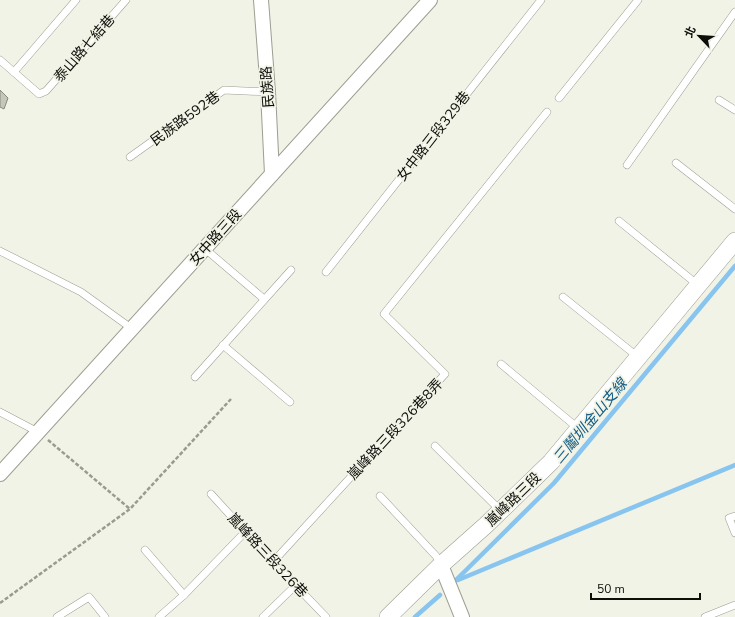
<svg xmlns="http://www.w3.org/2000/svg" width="735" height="617" font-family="'Nunito Sans','Noto Sans TC',sans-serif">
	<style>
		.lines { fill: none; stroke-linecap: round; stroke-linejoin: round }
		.stream { stroke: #87c4ef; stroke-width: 4.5 }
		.building { fill: #c5c7ba; stroke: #88897e }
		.service-casing { stroke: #9c9e92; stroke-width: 8 }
		.minor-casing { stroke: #9c9e92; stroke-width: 16 }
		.tertiary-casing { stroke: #9c9e92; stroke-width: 18 }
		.path { stroke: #999a91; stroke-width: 2.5; stroke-dasharray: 4 2; stroke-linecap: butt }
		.service { stroke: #fff; stroke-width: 7 }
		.minor { stroke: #fff; stroke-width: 14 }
		.tertiary { stroke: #fff; stroke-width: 17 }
		.labels { text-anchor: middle; stroke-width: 3.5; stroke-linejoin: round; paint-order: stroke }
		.street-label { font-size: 14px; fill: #0d0d09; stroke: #f1f3e6 }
		.water-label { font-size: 15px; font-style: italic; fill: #145c84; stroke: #f1f3e6 }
	</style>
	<rect width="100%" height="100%" fill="#f1f3e6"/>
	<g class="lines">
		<g class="stream">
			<polyline points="458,580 735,465"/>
			<polyline points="454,582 554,483 735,266"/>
			<polyline points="415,617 440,595"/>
		</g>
	</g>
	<polygon class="building" points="0,90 8,98 4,109 0,107"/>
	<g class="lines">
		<defs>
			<g id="service">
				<polyline points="0,60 39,94 46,91 126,0"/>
				<polyline points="14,72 76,0"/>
				<polyline points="559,98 638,0"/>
				<polyline points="719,100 735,110"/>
				<polyline points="130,157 224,90 268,92"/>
				<polyline points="676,163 735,209"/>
				<polyline points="627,165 735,12"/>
				<polyline points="619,221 698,285"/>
				<polyline points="204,248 264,299"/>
				<polyline points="0,251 81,292 131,328"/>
				<polyline points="326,272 541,0"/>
				<polyline points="563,297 638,357"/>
				<polyline points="223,345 290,402"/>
				<polyline points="501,364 579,429"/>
				<polyline points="195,377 291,270"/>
				<polyline points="0,412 38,432"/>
				<polyline points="435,446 501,511"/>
				<polyline points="211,494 273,562 326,617"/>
				<polyline points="380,496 436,556 441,565"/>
				<polyline points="735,516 729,518 735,533"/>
				<polyline points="145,550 184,595"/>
				<polyline points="273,562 445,374 384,314 547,112"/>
				<polyline points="57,617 89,597 105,617"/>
				<polyline points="159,617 184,595 246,531"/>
				<polyline points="263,617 296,585"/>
				<polyline points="705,617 735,605"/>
			</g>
			<g id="minor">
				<polyline points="261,0 268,92 272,174"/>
				<polyline points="0,474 430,0"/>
				<polyline points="441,565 462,617"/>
			</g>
			<polyline id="tertiary" points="388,617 441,565 486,525 551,462 735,241"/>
		</defs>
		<use href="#service" class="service-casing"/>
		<use href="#minor" class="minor-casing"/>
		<use href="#tertiary" class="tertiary-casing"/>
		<g class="path">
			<polyline points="48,440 130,509"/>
			<polyline points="0,603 130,509 231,399"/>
		</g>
		<use href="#service" class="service"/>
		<use href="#minor" class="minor"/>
		<use href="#tertiary" class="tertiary"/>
	</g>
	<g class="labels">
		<g class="street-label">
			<text transform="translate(84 48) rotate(-49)" y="5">泰山路七結巷</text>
			<text transform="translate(267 87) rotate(-94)" y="5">民族路</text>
			<text transform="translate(185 118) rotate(-36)" y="5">民族路592巷</text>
			<text transform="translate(433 136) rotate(-52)" y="5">女中路三段329巷</text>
			<text transform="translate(215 237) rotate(-48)" y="5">女中路三段</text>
			<text transform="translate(395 429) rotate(-47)" y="5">嵐峰路三段326巷8弄</text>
			<text transform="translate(513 499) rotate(-44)" y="5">嵐峰路三段</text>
			<text transform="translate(268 555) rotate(47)" y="5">嵐峰路三段326巷</text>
		</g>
		<g class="water-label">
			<text transform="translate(590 421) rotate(-50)" y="5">三鬮圳金山支線</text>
		</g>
	</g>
	<g transform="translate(699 36) rotate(295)" stroke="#f1f3e6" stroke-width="3" paint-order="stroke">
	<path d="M0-3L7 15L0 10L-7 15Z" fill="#0d0d09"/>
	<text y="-6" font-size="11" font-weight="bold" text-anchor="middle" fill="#0d0d09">北</text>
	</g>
	<path d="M591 593v6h109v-6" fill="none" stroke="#0d0d09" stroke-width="2"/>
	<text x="597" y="593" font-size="12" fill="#0d0d09" stroke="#f1f3e6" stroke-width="3" paint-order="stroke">50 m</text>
</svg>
